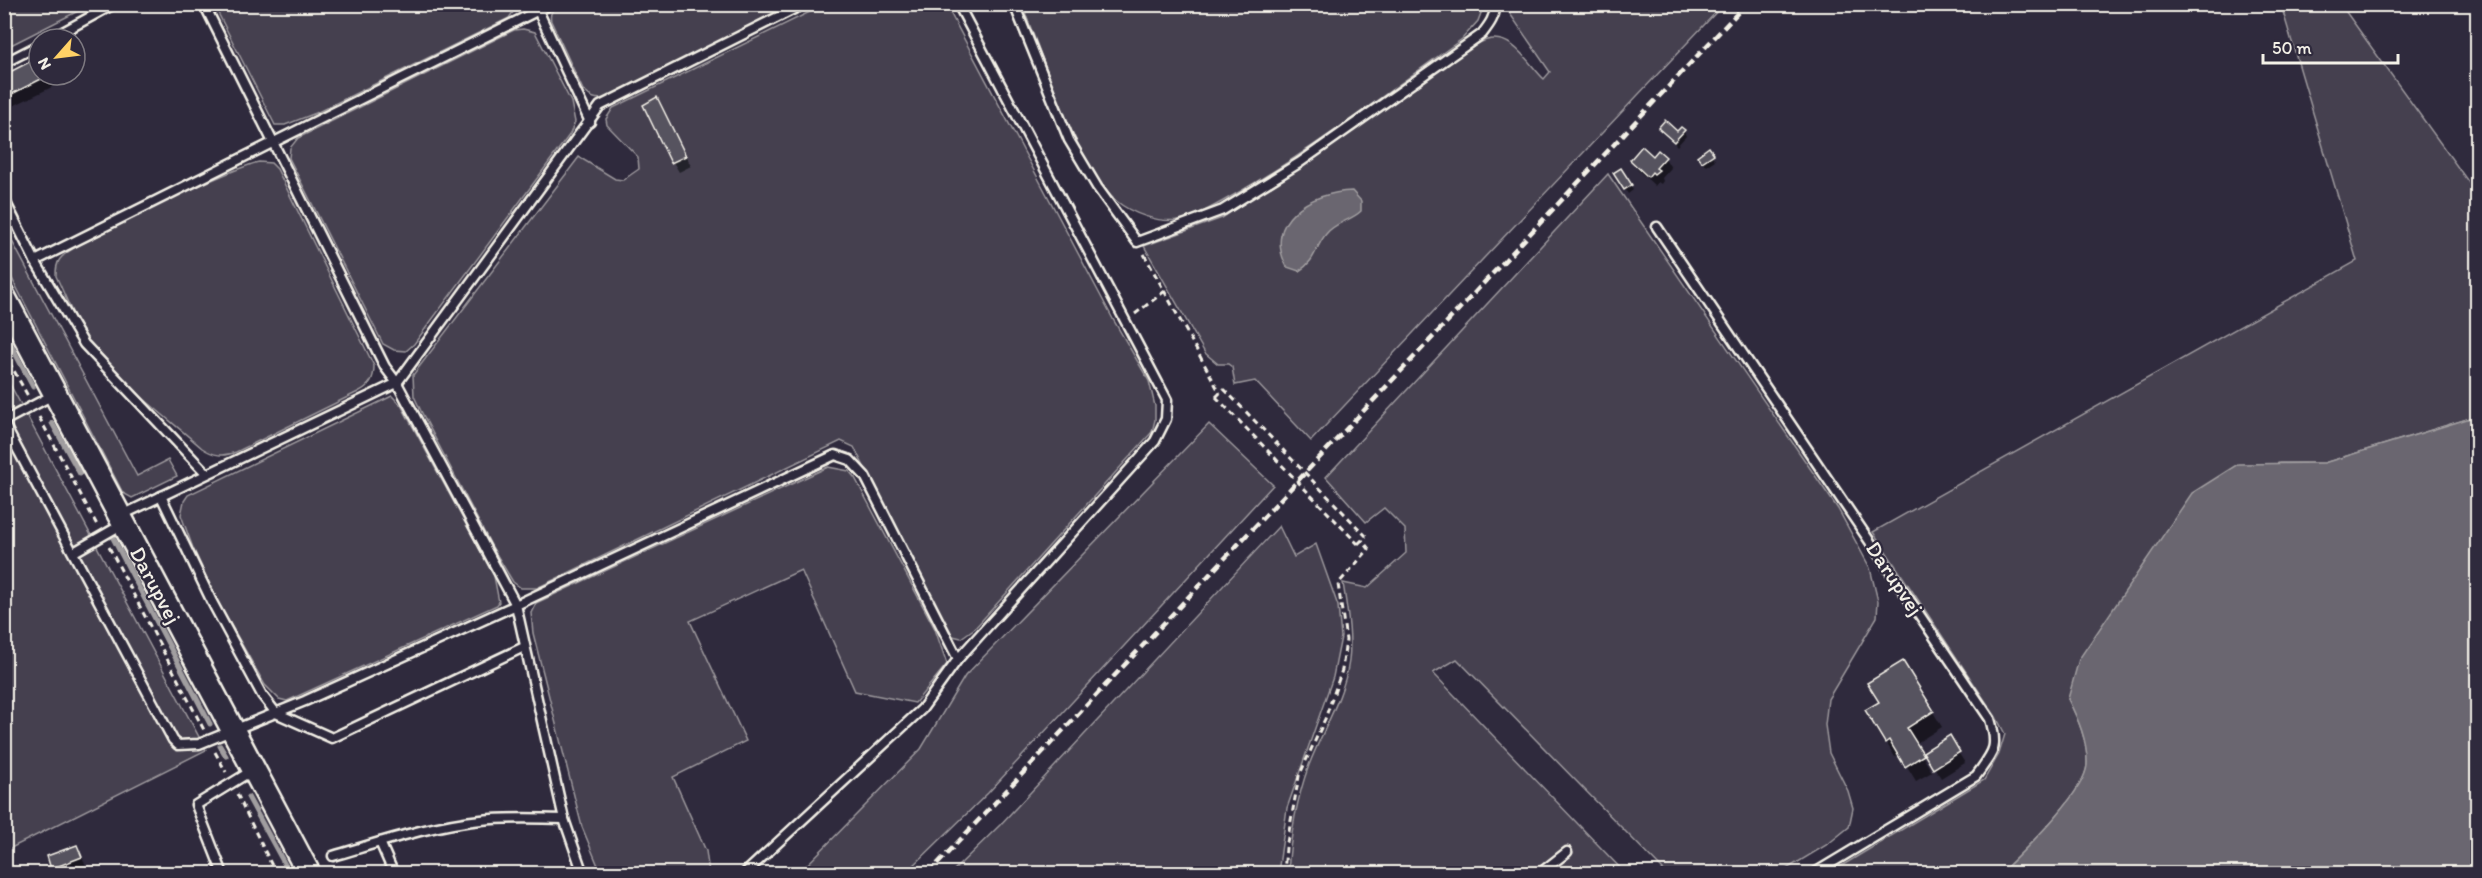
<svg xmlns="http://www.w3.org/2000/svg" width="2482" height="878" font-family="Itim,sans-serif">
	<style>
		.green { fill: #454050; stroke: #9c989c; stroke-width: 1.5 }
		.water { fill: #6a6670; stroke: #a19ea0; stroke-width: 1.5 }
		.shadow { fill: #0007 }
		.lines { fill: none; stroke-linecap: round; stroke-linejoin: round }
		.stream { stroke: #a19ea0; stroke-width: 5 }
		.building { fill: #56525f; stroke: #f4f1e8; stroke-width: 1.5 }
		.lane-casing { stroke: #f4f1e8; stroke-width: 13 }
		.secondary-casing { stroke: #f4f1e8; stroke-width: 27 }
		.path { stroke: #f4f1e8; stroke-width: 3; stroke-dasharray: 6 4.5; stroke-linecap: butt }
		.lane { stroke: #2f2a3d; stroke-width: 8 }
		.secondary { stroke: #2f2a3d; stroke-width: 22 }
		.rail { stroke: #f4f1e8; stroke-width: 4.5; stroke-dasharray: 9 4.5; stroke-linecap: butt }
		.path-bridge { stroke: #f4f1e8; stroke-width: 3; stroke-dasharray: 6 4.5; stroke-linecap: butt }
		.labels { text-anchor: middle; stroke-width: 4.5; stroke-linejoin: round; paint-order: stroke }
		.street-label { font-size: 22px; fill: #f4f1e8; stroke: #2f2a3d }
	</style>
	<rect width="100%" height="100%" fill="#2f2a3d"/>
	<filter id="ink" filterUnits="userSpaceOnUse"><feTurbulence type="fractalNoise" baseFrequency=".0167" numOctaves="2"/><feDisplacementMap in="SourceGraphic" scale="12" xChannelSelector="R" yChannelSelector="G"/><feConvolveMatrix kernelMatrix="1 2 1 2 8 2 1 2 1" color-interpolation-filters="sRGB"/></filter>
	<g filter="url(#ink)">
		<g class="green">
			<polygon points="5,4 90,4 90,5 5,48"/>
			<polygon points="214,5 518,4 518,5 509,18 316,113 285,125 275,125"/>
			<path d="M561,5v-1l229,1 -184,93c-11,2 -15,0 -23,-8l-32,-69c-2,-9 2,-12 10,-16z"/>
			<polygon points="824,5 946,5 1114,321 1149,381 1155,406 1155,420 1152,432 975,628 961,638 953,636 946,626 854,447 841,441 537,588 521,588 513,582 492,547 421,411 414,396 413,375 579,157 615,179 623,180 639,169 638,157 607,125 606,119 613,108"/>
			<path d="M1022,5h462l-6,16 -16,18c-73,52 -144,107 -221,152 -17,9 -43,26 -62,29 -21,3 -47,-6 -64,-20 -36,-30 -74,-148 -93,-195z"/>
			<path d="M1504,5h219l-412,436 -56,-60 -20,4 -3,-18 -4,-3h-10l-13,-11 -61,-107 78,-28 248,-169c5,-3 11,-8 17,-9 26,-7 42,25 57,39l6,-7z"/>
			<path d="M2281,5h60l136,189v222l-153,47h-45l-211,236c10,20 20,42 19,66 -2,28 -65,87 -86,108l-173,1 156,-94 15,-26 6,-20 -9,-17 -123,-185 484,-271z"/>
			<polygon points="523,29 535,32 571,102 575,122 570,134 414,344 406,351 394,350 383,344 289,158 290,148 298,138 514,30"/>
			<path d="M259,162l12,1 6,6 97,197c0,13 -4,20 -16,26l-122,60c-13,5 -22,4 -34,-4 -34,-30 -83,-66 -110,-101 -16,-21 -25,-48 -36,-71 0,-6 0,-12 4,-17 11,-16 174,-92 199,-97z"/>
			<path d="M1608,174l230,335 32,59 8,33 -1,16 -49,82 -3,26 4,28 19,38 5,17 -4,19 -21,17 -48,29h-114l-209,-214 -24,14 192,200h-78l26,-20 -5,-5 -34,25 -246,1c2,-36 9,-76 21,-109 13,-34 35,-68 40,-104 3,-26 -2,-52 -6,-78l24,5 39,-35 -1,-24 -21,-21 -18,14 -40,-45z"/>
			<polygon points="4,226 137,476 168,460 177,476 132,498 123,493 5,265"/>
			<polygon points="4,373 206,750 5,851 4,851"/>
			<polygon points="392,396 401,405 494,576 499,602 497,605 287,701 279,699 265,685 218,602 193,548 181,515 184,501 188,495"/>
			<polygon points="1209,424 1273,485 988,793 906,873 799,873 921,749 965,676"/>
			<polygon points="828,467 849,471 855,478 935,629 947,664 915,703 855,691 801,570 690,621 746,741 673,777 706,851 709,873 601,873 582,827 533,633 531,613 536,603"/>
			<polygon points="1279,526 1294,557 1316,544 1338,606 1341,637 1333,677 1287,808 1278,873 951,873 1000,825"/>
		</g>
		<g class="water">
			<path d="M1352,191l9,10v10c-10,10 -26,11 -35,23 -11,13 -10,27 -27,37l-12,-4c-25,-46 24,-75 65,-76z"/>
			<path d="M2477,416v457h-476c21,-21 84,-80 86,-108 1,-24 -9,-46 -19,-66l11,-40 113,-166 46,-29 86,-1z"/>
		</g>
		<g class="shadow">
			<polygon points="39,59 39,75 48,75 54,86 11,107 4,95"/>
			<polygon points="663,110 691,166 679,172 673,162"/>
			<polygon points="1660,128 1677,133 1684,131 1686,136 1677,146"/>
			<polygon points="1709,150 1715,160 1706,166 1702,161"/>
			<polygon points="1665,158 1671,168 1662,178 1663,181 1661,184 1658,182 1655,186 1638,170 1632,160"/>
			<polygon points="1620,171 1633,190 1628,194 1615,174"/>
			<polygon points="1933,712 1942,727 1915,744 1932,772 1916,781 1900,755 1895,757 1876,726"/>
			<polygon points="1949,738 1965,763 1941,778 1925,753"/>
			<polygon points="77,846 87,868 72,874 56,874 49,857"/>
		</g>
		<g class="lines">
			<g class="stream">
				<polyline points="4,332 33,387"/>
				<polyline points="52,423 80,474"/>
				<polyline points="113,538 210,724"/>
				<polyline points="220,746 226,756"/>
				<polyline points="248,797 290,874"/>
			</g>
		</g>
		<g class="building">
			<polygon points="39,57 39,75 49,75 4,98 4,75"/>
			<polygon points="657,97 686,156 671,163 643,105"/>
			<polygon points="1665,120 1677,131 1681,127 1685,130 1674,142 1658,128"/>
			<polygon points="1642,146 1653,156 1658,150 1666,157 1656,168 1659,170 1654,174 1652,172 1648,177 1630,160"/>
			<polygon points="1709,147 1714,154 1702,162 1697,156"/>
			<polygon points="1621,168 1632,185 1624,190 1613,173"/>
			<polygon points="1903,661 1934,711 1907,728 1924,755 1905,767 1889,740 1885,743 1865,710 1879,702 1867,683"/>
			<polygon points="1950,735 1960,752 1933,769 1923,752"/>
			<polygon points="77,845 82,857 51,869 47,856"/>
		</g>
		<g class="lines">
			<defs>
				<g id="lane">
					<polyline points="204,4 385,367 397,383 516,605 564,819 583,874"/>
					<polyline points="535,4 590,122"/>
					<path d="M1014,4l55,136 28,47 40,55 86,-32 76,-47 183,-129c7,-9 14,-18 13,-30"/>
					<polyline points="50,39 114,4"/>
					<polyline points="4,63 39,45"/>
					<polyline points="4,199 35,261 84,344 206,473"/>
					<path d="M1657,227l333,492c9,30 3,33 -14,57l-163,98"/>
					<polyline points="35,261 551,4"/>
					<polyline points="4,421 55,394"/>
					<polyline points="4,424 173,740 178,745 199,744 305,701 516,605 835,455 850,460 865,476 958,659"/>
					<polyline points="161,496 212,602 262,695 276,713 332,738 524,647"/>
					<polyline points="120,516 397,383 600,106 804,4"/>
					<polyline points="74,552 123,524"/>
					<polyline points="380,842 394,874"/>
					<path d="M333,856c48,-14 98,-31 148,-36 27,-3 55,-2 83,-1"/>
					<polyline points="223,874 196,805 253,770"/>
					<polyline points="744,874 922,709 958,659 1155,441 1166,419 1167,400 958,4"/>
					<polyline points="1539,874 1567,852"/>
				</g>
				<polyline id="secondary" points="4,297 309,874"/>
			</defs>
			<use href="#lane" class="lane-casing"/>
			<use href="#secondary" class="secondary-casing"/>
			<g class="path">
				<polyline points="1144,254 1220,393"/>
				<polyline points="1135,314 1165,291"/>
				<polyline points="4,353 28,396"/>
				<polyline points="1216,397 1224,389"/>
				<polyline points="39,417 97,525"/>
				<polyline points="1358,544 1366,536"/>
				<polyline points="109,547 204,730"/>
				<polyline points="215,752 226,772"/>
				<polyline points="237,794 276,874"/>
				<polyline points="1284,874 1286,848 1299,776 1325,719 1342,670 1346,640 1338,584 1369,549 1362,540"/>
			</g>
			<use href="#lane" class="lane"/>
			<use href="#secondary" class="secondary"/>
			<polyline class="rail" points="928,874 1746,4"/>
			<g class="path-bridge">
				<polyline points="1224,389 1366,536"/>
				<polyline points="1216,397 1358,544"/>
			</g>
		</g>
	</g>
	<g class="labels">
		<g class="street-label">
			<text transform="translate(1895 578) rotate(56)" y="8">Darupvej</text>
			<text transform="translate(156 585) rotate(62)" y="8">Darupvej</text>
		</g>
	</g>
	<rect width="2482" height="878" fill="none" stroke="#2f2a3d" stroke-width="24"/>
	<rect x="12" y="12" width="2458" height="854" fill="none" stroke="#f4f1e8" stroke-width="2" filter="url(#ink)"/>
	<g transform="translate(57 57) rotate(242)"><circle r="28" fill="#2f2a3d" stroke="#7e7a81" stroke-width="1.5"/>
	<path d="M0-4.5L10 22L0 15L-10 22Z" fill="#ffd166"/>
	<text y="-9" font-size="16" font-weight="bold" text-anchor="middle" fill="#f4f1e8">N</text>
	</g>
	<path d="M2263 54v9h135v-9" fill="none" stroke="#f4f1e8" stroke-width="3"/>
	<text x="2272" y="54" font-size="18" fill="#f4f1e8" stroke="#2f2a3d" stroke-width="4.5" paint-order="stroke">50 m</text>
</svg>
